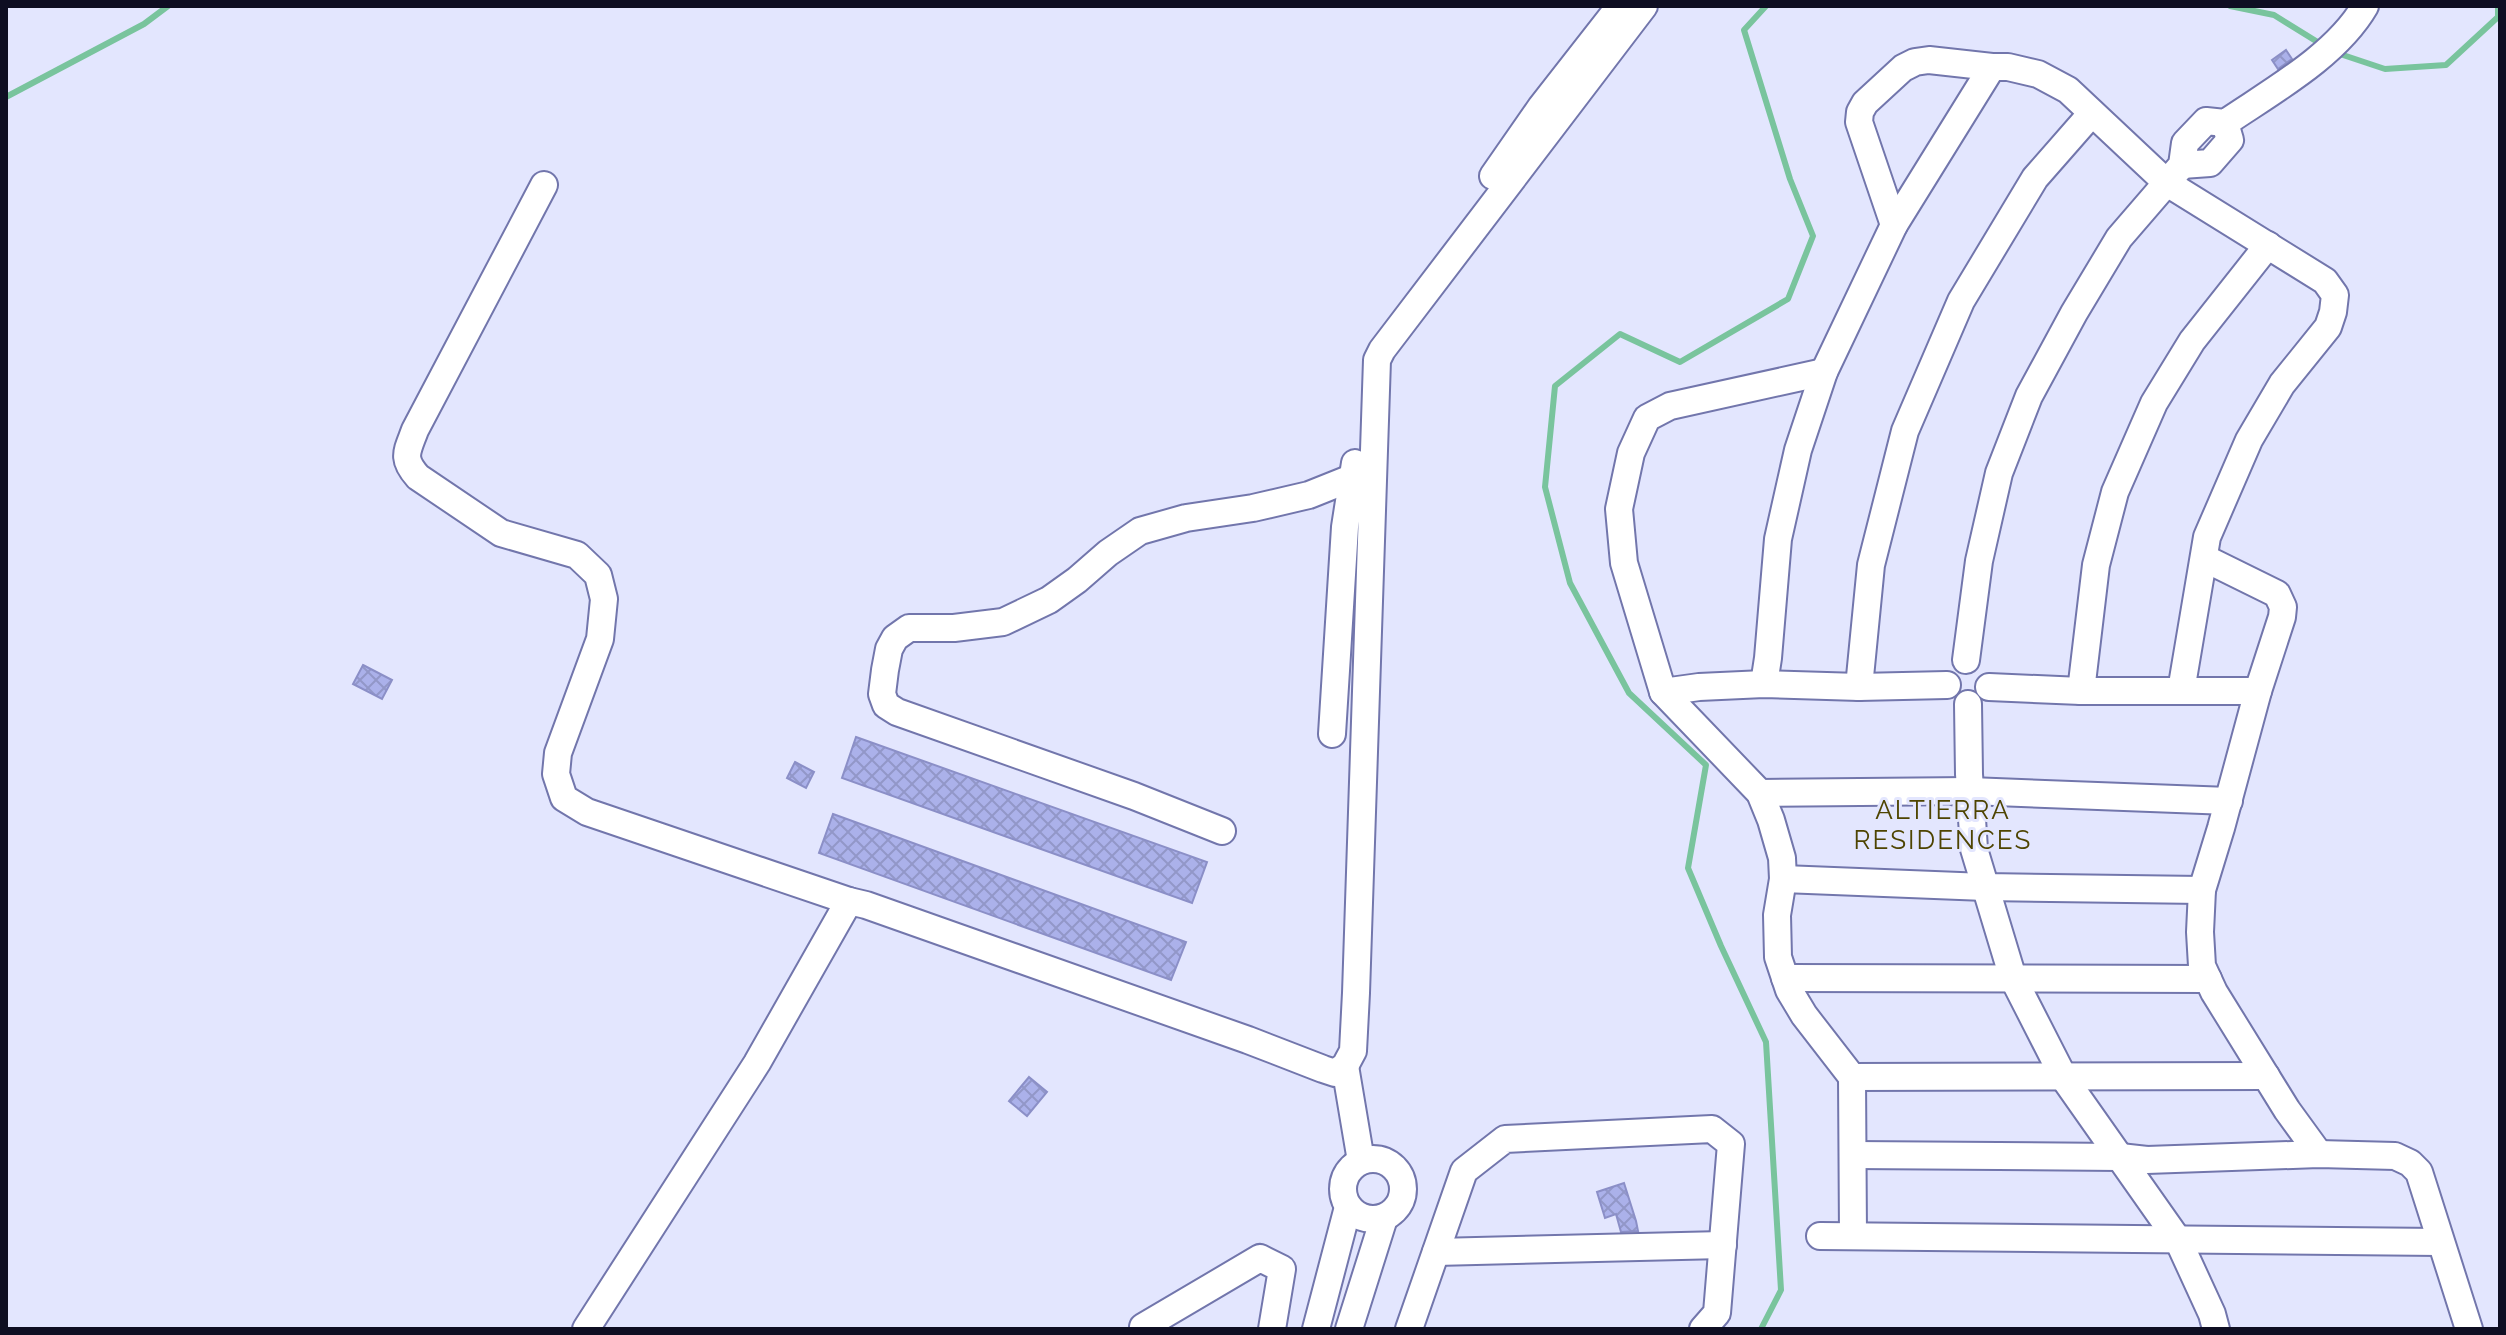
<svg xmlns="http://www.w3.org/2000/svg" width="2506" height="1335" font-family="Raleway,sans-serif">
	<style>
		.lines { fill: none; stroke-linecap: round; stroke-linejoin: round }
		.stream { stroke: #79c49d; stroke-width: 6 }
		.building { fill: url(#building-cross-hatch); stroke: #8b8fc7; stroke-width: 2 }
		.minor-casing { stroke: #7276ac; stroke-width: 30 }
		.minor { stroke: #fff; stroke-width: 26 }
		.labels { text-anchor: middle; stroke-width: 6; stroke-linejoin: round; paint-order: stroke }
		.neighbourhood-label { font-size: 26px; letter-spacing: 2px; fill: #4e4401; stroke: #e3e6fe }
	</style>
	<defs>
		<pattern id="building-cross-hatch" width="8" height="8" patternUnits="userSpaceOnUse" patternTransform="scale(2)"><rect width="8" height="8" fill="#abb1ea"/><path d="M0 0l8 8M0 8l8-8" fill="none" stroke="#9297c8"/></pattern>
	</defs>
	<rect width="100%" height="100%" fill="#e3e6fe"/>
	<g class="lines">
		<g class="stream">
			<polyline points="2230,6 2274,15 2324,46"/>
			<polyline points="2334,52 2385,69 2446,65 2498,17 2498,6"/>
			<polyline points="6,97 144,24 168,6"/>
			<polyline points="1761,1329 1781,1290 1766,1042 1721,946 1688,868 1706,765 1629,693 1570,583 1545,487 1555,386 1620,334 1680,362 1788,299 1813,236 1790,179 1744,30 1766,6"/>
		</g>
	</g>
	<g class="building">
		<polygon points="2286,50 2292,59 2278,69 2272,60"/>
		<polygon points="363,665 392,680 382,699 353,684"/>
		<polygon points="856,737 1207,862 1192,903 842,778"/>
		<polygon points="795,762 814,772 806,788 787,778"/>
		<polygon points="833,814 1186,942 1171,980 819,853"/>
		<polygon points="1029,1077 1047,1092 1027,1116 1009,1101"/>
		<polygon points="1624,1183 1636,1221 1638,1231 1621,1232 1616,1214 1605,1218 1597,1192"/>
	</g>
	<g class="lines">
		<defs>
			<g id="minor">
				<polyline points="2182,165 2210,163 2230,140 2225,123"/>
				<polyline points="1493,176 1541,107 1620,6"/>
				<path d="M544,185l-129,245c-8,22 -14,28 3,47l83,56 76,22 21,20 6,24 -4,40 -42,114 -2,21 8,24 23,14 262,89"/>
				<polyline points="1894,225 1859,122 1860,112 1865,103 1903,68 1915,62 1929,60 1992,67 2008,67 2038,74 2068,90 2167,183 2325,281 2335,295 2333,312 2328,327 2282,384 2249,440 2207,537 2181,691"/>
				<polyline points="1824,372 1670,406 1647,418 1631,453 1619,509 1624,563 1663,692 1760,793 1771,820 1782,858 1783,879 1777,915 1778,957 1789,990 1804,1015 1852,1077 1853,1236"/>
				<polyline points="2204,558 2277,594 2283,607 2282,617 2258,691 2221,828 2202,890 2200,932 2202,966 2214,992 2287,1110 2319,1154"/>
				<path d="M1966,660l13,-99 20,-88 30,-77 45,-83 45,-75 63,-73 3,-22 21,-22 19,2c47,-32 111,-67 140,-117"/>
				<polyline points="1764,684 1768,658 1778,539 1798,450 1824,372 1894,225 1992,67"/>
				<polyline points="1859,687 1871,565 1905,431 1961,301 2035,178 2092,113"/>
				<polyline points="1989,687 2081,691 2258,691"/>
				<polyline points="2081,691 2096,565 2115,492 2154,403 2192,341 2268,245"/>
				<polyline points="1663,692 1699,687 1764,684 1859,687 1947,685"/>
				<polyline points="1968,704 1969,774 1974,849 2013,978 2064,1078 2178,1240 2212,1314 2216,1329"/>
				<polyline points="1332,734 1345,527 1355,463"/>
				<polyline points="1760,793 1970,791 2229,801"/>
				<polyline points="1222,831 1134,796 897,712 886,705 882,694 885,670 889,649 895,638 909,628 954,628 1003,622 1049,600 1077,580 1108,553 1140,531 1186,518 1253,508 1309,495 1354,477"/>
				<polyline points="1783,879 1985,887 2202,890"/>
				<polyline points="1785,978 2208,979"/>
				<polyline points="1345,1066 1361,1161"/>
				<polyline points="1852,1077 2266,1076"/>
				<polyline points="1853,1155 2120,1157 2147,1160 2319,1154 2395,1156 2410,1163 2419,1172 2469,1329"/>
				<circle cx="1373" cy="1189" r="30"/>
				<polyline points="1820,1236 2440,1242"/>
				<polyline points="1436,1252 1723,1245"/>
				<polyline points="586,1329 757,1063 849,901 866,905 1248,1040 1323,1069 1335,1073 1345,1066 1353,1051 1356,993 1377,360 1382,350 1644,6"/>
				<polyline points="1144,1329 1143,1327 1260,1258 1282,1269 1272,1329"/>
				<polyline points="1316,1329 1348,1207"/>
				<polyline points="1349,1329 1384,1218"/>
				<polyline points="1409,1329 1464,1171 1505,1139 1712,1129 1731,1144 1717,1313 1703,1329"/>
			</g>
		</defs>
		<use href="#minor" class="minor-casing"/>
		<use href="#minor" class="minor"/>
	</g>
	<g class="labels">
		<g class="neighbourhood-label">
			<text x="1943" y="819">ALTIERRA<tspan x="1943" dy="30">RESIDENCES</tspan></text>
		</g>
	</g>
	<rect width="2506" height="1335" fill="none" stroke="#0e0e22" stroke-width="16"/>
</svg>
